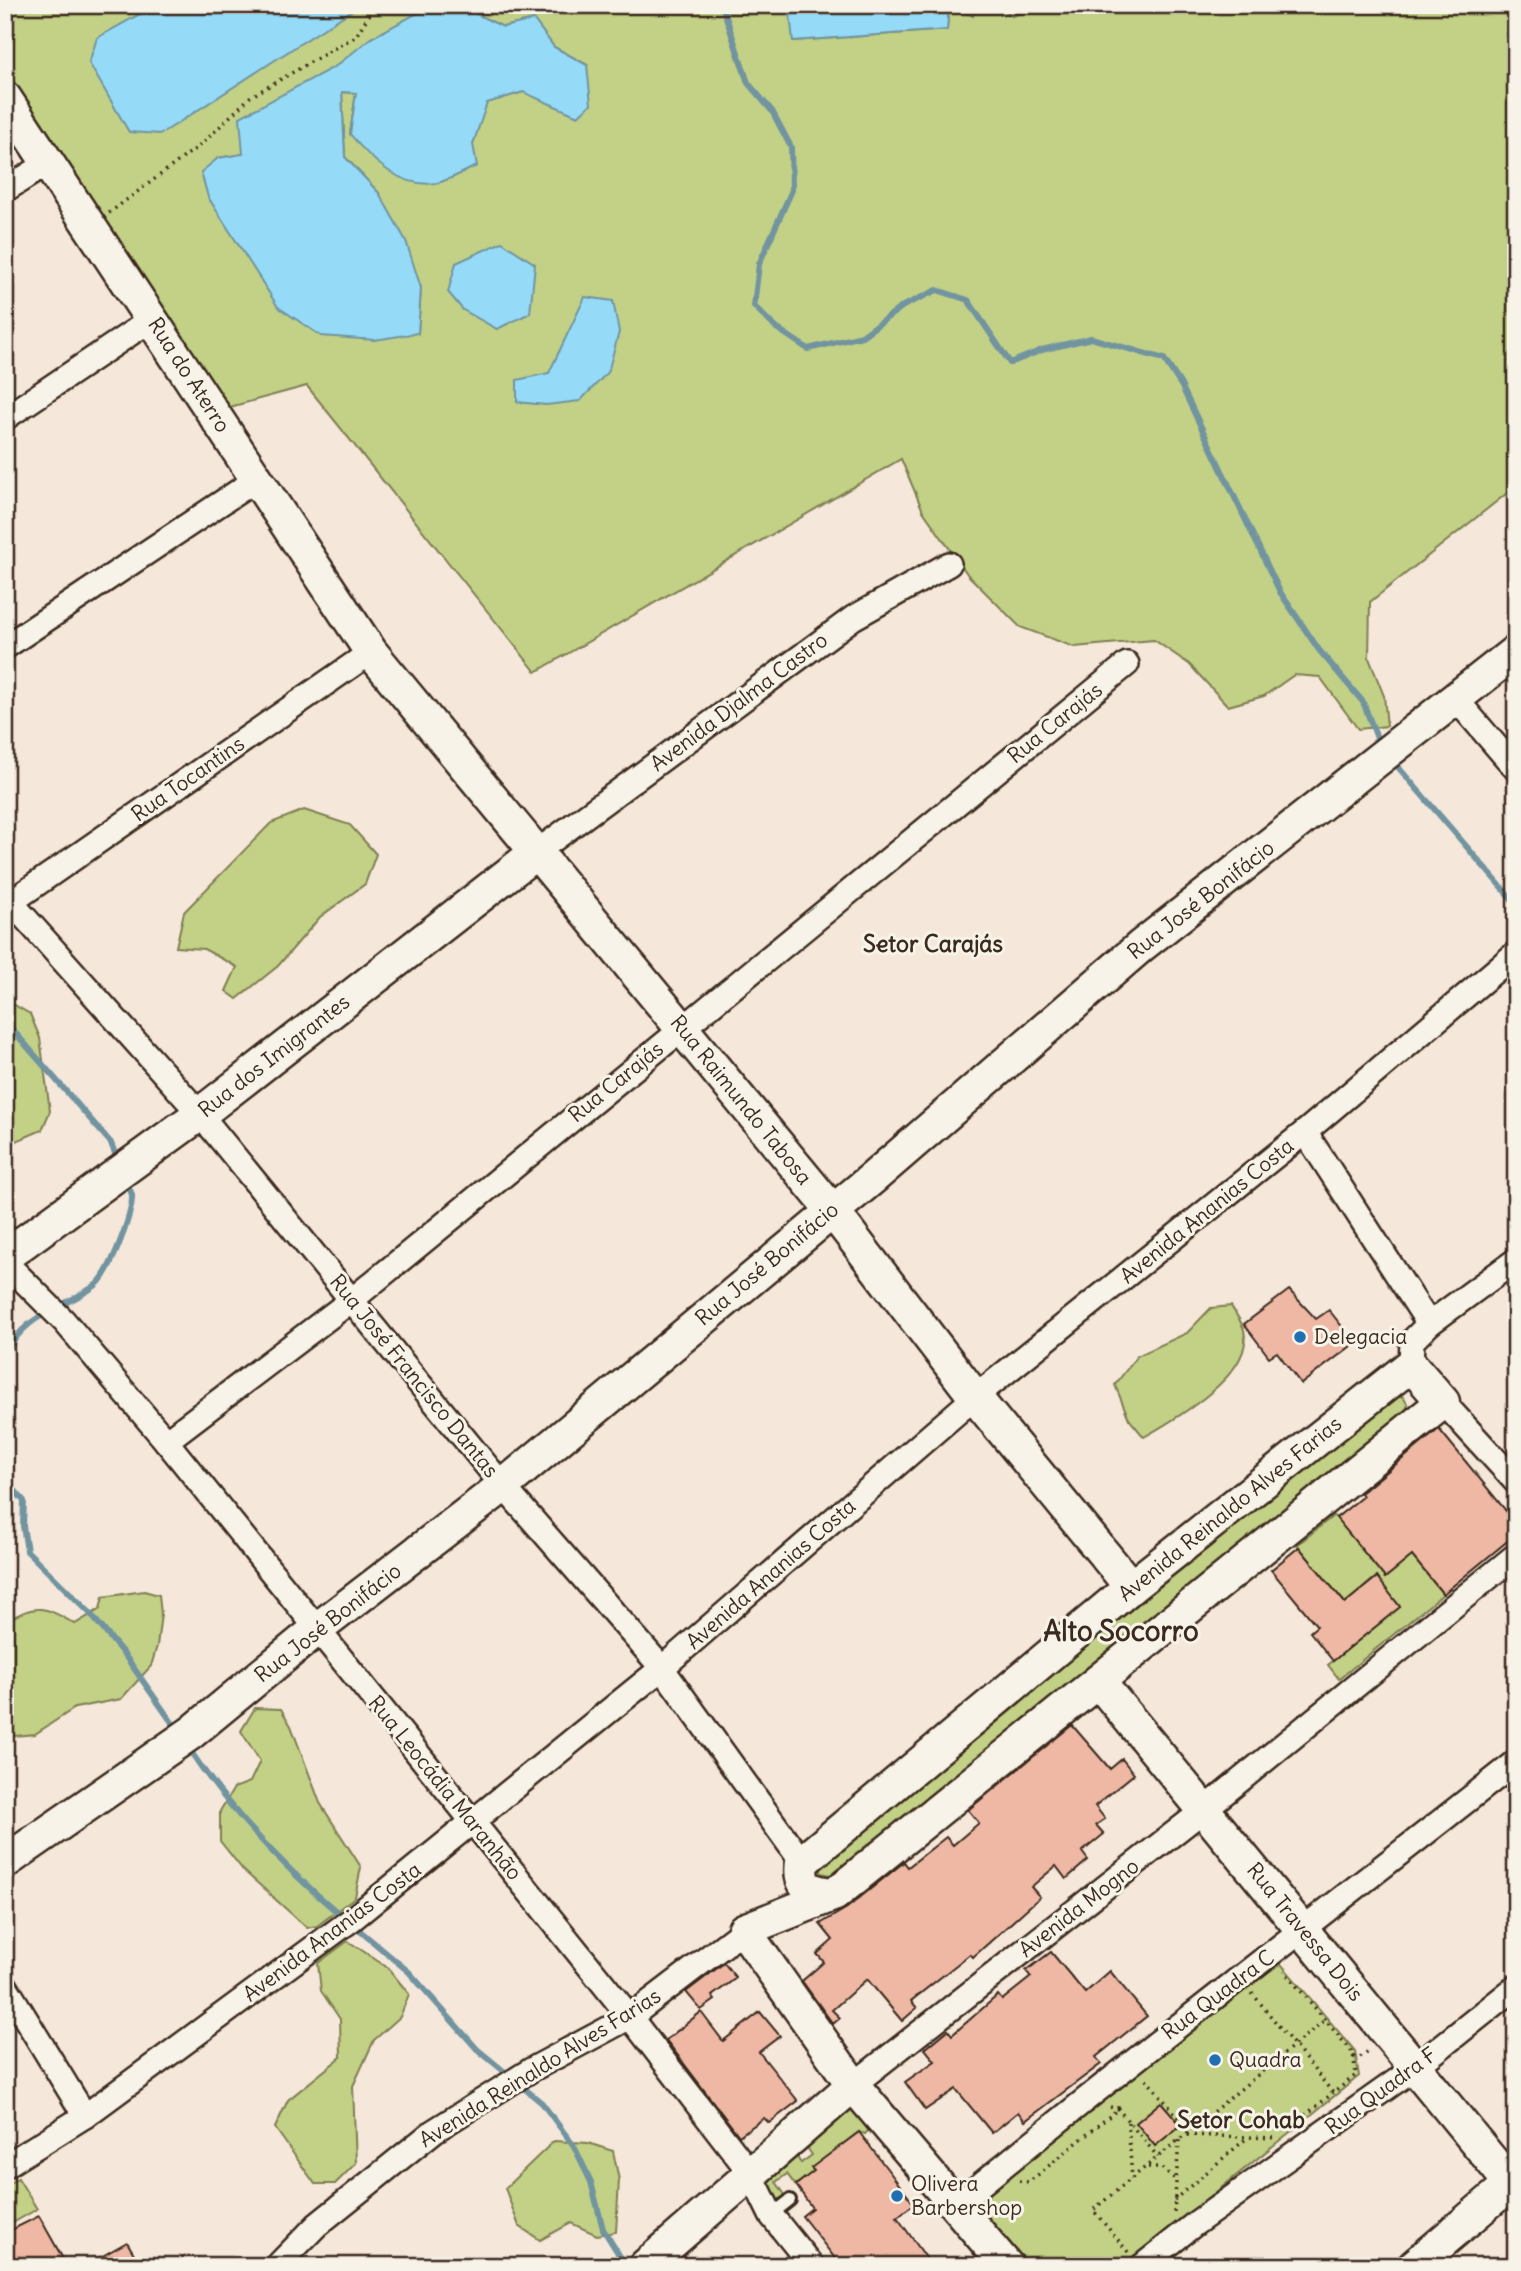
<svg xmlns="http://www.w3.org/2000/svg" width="1521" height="2271" font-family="Delius,sans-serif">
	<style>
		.green { fill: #c2d185; stroke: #7e7e52; stroke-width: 2; fill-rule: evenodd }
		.water { fill: #95dbf7; stroke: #7194a0; stroke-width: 2 }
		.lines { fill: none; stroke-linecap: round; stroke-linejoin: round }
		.stream { stroke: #7194a0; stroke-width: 6 }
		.building { fill: #efb8a4; stroke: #3b2a1e; stroke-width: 2 }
		.lane-casing { stroke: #3b2a1e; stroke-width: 16 }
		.street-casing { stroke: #3b2a1e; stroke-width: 28 }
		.secondary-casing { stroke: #3b2a1e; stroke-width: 37 }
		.path { stroke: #3b2a1e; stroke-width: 3.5; stroke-dasharray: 2 5; stroke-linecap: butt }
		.lane { stroke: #f7f3e8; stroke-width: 10 }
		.street { stroke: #f7f3e8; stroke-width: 23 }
		.secondary { stroke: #f7f3e8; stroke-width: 32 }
		.poi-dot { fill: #1f6fb2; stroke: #f7f3e8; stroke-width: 2.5 }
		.labels { text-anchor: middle; stroke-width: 6; stroke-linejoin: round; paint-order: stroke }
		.street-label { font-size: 21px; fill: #3b2a1e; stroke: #f7f3e8 }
		.poi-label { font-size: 21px; fill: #3b2a1e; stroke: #f7f3e8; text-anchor: start }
		.neighbourhood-label { font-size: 23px; font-weight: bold; fill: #3b2a1e; stroke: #f7f3e8 }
		.district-label { font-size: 28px; font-weight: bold; fill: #3b2a1e; stroke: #f7f3e8 }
	</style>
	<rect width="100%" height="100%" fill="#f5e7da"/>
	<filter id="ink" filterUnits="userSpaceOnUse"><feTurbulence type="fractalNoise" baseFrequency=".0143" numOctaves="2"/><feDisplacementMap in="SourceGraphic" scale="14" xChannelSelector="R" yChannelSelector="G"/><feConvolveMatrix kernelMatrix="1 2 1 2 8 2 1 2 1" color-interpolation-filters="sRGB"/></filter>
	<g filter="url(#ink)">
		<g class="green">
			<path d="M5,5h151l-58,33 260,-29 2,-4h429l5,36 153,-11 2,-25h13l-1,5 12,6 3,-11h24l12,11 29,-11h475v481l-146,116 -1,56 15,38 3,30 -29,3 -38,-52 -26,-2 -30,21 -36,10 -39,-42 -35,-24 -80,7 -54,-20 -52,-52 -45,-64 -22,-52 -365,213 -229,-286 -81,22 -221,-335zM468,10l35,17 31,-7 20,27 33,18 -64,27 -37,11 -13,41 -123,-10 6,-41 -14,-1 3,65 34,36 42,95 -3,45 -200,-175 26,-4 127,-116z"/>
			<polygon points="304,810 350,825 376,854 365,884 320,917 278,966 237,999 226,991 237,967 204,949 176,947 184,912 271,823"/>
			<polygon points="11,1003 30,1014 40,1038 50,1111 42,1130 5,1146 5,1006"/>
			<path d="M1231,1306c4,7 11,16 13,24 12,43 -70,90 -100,107l-15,-18 -14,-34 22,-29 50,-23 24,-25z"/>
			<polygon points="1395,1397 1403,1397 1408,1405 1405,1412 831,1875 821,1873 821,1865 1095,1639"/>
			<polygon points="1333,1516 1405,1547 1443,1594 1339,1679 1328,1665 1400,1606 1376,1577 1345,1603 1297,1545"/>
			<path d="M144,1591l15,4 2,19 -4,32 -6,20 -30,33 -46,9 -40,26 -30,3v-115c32,-20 40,-15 70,2l25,-15 3,-12z"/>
			<polygon points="255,1708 281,1709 291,1726 320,1803 361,1867 355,1897 317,1926 307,1928 243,1870 220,1841 220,1811 234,1788 250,1782 260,1761 241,1731"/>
			<polygon points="348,1941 388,1968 409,1994 400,2017 374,2040 353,2086 356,2163 335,2184 315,2184 275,2128 288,2100 341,2057 340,2019 321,1991 318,1963"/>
			<polygon points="1272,1962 1281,1964 1355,2051 1359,2076 1125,2266 1016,2266 974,2218 975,2202"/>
			<polygon points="848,2109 859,2113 871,2128 865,2134 859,2132 836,2149 839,2154 795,2185 787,2174 776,2182 786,2196 776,2204 757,2176 795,2155 801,2163 812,2155 806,2146"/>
			<polygon points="554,2141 588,2143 613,2151 619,2180 616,2232 597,2235 571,2223 540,2240 519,2226 505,2188"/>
			<polygon points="18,2178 37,2209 11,2224 5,2215 5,2186"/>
		</g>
		<g class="water">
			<polygon points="156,5 360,5 161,134 129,132 89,63 97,38"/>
			<polygon points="789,5 949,5 947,30 793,41"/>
			<path d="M423,10h45l35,17 31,-7 20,27 33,18 4,39 -13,12 -55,-24 -36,11 -14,41 4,22c-12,5 -27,14 -40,17 -36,6 -67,-24 -87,-49l6,-41 -14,-1 3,65 34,36 27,48 15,47 -3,45 -43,7 -54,-4 -43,-29 -70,-110 -7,-25 17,-14 25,-4 -3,-37 96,-51 35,-28z"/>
			<polygon points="502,242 535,264 530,313 497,329 463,310 448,292 456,263"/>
			<polygon points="585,297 613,301 619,332 608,372 580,401 546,405 517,402 517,380 549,373"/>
		</g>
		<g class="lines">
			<g class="stream">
				<polyline points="722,5 748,83 772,111 791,147 792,190 759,264 754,306 775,327 808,349 862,336 903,306 937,290 968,300 1010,363 1042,350 1091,338 1164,359 1181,385 1280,592 1319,650 1363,702 1380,746"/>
				<polyline points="1392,760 1516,904"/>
				<polyline points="5,1021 111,1143 119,1164"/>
				<path d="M5,1356c18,-43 59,-47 91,-71 14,-11 37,-72 36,-90 -1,-4 -5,-11 -6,-15"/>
				<polyline points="5,1465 11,1486 24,1501 23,1526 27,1551 89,1612 126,1657 178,1731"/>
				<path d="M187,1746c43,66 97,122 157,172"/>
				<polyline points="353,1925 409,1972 477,2049 511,2077"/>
				<polyline points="519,2084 542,2103 574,2146 591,2182 603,2229 626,2266"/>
			</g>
		</g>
		<g class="building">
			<polygon points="1289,1290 1316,1319 1329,1310 1355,1343 1301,1384 1277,1352 1269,1357 1244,1324"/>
			<polygon points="1439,1429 1516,1523 1516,1534 1443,1594 1412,1556 1385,1578 1336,1518 1363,1496 1361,1493"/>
			<polygon points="1299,1547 1345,1603 1377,1577 1400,1607 1333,1661 1310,1632 1317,1626 1271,1570"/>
			<polygon points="1072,1725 1110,1769 1122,1759 1134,1774 1095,1806 1105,1819 1096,1825 1104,1834 1082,1852 1088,1860 1066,1879 1056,1866 1031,1887 1040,1897 973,1957 970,1954 911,2001 917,2008 902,2021 867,1979 832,2010 840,2018 833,2024 802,1981 824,1962 817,1954 833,1940 820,1924 847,1908 904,1862 908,1867 946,1837 953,1845 979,1823 968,1810"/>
			<polygon points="1051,1952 1085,1993 1110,1971 1147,2016 1096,2057 1101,2064 1025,2121 1018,2112 992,2133 956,2089 925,2110 905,2082 935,2061 925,2049 948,2030 952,2035 998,1995 1002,2000 1031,1977 1026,1971"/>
			<polygon points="724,1963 736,1978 712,1996 715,2000 701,2010 686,1992"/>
			<polygon points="701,2012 723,2041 760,2012 780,2036 759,2052 798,2101 769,2123 764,2118 739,2136 666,2040"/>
			<polygon points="1161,2102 1181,2125 1155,2146 1136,2123"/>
			<polygon points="859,2132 914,2204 897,2217 932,2266 841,2266 802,2216 812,2208 796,2185 814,2171 811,2168"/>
			<polygon points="39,2216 67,2266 5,2266 5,2233"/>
			<polygon points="127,2242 141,2266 85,2266"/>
		</g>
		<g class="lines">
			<defs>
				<polyline id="lane" points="771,2215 790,2200"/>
				<g id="street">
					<polyline points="5,190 48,163"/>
					<polyline points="5,418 152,319"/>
					<polyline points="5,647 257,479"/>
					<polyline points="1455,698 1516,769"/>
					<polyline points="538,851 853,618 949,564"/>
					<polyline points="11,902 200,1114 503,1486 662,1668 802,1862"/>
					<polyline points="5,906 371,652"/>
					<polyline points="1305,1132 1429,1324"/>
					<polyline points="5,1262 64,1321 166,1441 630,2017 751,2174 771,2215 812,2266"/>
					<polyline points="1411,1365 1412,1341 1429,1324 1516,1260"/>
					<polyline points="1443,1402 1516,1482"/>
					<polyline points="166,1441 353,1299 1127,664"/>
					<polyline points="5,1985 85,2116"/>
					<polyline points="853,2085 1205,1809 1516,1555"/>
					<polyline points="5,2166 85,2116 351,1920 662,1668 975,1397 1305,1132 1516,953"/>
					<path d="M956,2205c183,-152 373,-295 560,-443"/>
					<polyline points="277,2266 317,2225 434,2131 531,2070 630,2017 744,1930"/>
					<polyline points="1142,2266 1196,2223 1416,2067 1516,1987"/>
				</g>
				<g id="secondary">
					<polyline points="5,98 371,652 831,1209 975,1397 1131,1587"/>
					<polyline points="5,1256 200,1114 538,851"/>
					<path d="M1411,1365l32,37 -608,492c-24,-2 -37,-6 -33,-32l329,-275z"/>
					<polyline points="1099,1682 1510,2183"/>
					<polyline points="5,1862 191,1733 316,1630 503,1486 874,1177 1141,946 1516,651"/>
					<polyline points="744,1930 853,2085 1007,2266"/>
					<polyline points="744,1930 835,1894"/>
					<polyline points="645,2266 853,2085"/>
					<polyline points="1414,2266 1516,2179"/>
				</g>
			</defs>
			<use href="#lane" class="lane-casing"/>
			<use href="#street" class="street-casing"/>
			<use href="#secondary" class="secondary-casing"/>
			<g class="path">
				<polyline points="109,213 203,143 250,97 356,36 375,5"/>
				<polyline points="1252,1993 1333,2093 1356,2075 1353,2053 1284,1971"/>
				<polyline points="1353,2057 1360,2057 1370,2050"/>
				<polyline points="1146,2079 1190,2131"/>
				<polyline points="1110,2107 1118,2109 1158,2157"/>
				<polyline points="1128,2122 1132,2179"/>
				<polyline points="1294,2124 1333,2093"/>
				<polyline points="1187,2135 1277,2138"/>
				<polyline points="1148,2167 1160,2167 1175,2179"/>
				<polyline points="1019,2181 1029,2182 1118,2109 1118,2102"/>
				<polyline points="1174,2200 1247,2138"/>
				<polyline points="1174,2212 1179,2140"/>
				<polyline points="5,2225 9,2231"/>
				<polyline points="1128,2252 1093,2210 1325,2020"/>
			</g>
			<use href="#lane" class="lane"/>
			<use href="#street" class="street"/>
			<use href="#secondary" class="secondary"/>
		</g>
	</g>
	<g class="poi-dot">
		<circle cx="1300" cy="1337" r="7"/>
		<circle cx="1215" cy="2060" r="7"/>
		<circle cx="897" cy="2196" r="7"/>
	</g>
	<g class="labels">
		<g class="street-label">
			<text transform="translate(189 375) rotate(57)" y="7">Rua do Aterro</text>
			<text transform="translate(739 702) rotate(-37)" y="7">Avenida Djalma Castro</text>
			<text transform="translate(1055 723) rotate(-39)" y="7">Rua Carajás</text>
			<text transform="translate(188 779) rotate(-35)" y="7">Rua Tocantins</text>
			<text transform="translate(1201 900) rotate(-38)" y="7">Rua José Bonifácio</text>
			<text transform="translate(274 1056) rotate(-38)" y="7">Rua dos Imigrantes</text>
			<text transform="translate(616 1082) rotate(-39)" y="7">Rua Carajás</text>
			<text transform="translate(741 1100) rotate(51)" y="7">Rua Raimundo Tabosa</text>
			<text transform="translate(1207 1211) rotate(-39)" y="7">Avenida Ananias Costa</text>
			<text transform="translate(767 1264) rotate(-40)" y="7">Rua José Bonifácio</text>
			<text transform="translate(414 1376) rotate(51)" y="7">Rua José Francisco Dantas</text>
			<text transform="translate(1230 1509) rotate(-39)" y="7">Avenida Reinaldo Alves Farias</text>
			<text transform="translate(771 1574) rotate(-41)" y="7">Avenida Ananias Costa</text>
			<text transform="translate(328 1623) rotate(-38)" y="7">Rua José Bonifácio</text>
			<text transform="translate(445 1788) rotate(51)" y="7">Rua Leocádia Maranhão</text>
			<text transform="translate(1079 1908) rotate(-38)" y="7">Avenida Mogno</text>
			<text transform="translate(332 1932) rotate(-37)" y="7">Avenida Ananias Costa</text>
			<text transform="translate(1305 1932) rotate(51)" y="7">Rua Travessa Dois</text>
			<text transform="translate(1218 1995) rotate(-37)" y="7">Rua Quadra C</text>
			<text transform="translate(540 2068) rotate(-32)" y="7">Avenida Reinaldo Alves Farias</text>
			<text transform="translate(1381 2091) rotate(-36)" y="7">Rua Quadra F</text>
		</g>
		<g class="poi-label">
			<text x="1314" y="1344">Delegacia</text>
			<text x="1229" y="2067">Quadra</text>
			<text x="911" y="2191">Olivera<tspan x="911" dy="24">Barbershop</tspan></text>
		</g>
		<g class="neighbourhood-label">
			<text x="933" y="952">Setor Carajás</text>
			<text x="1241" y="2128">Setor Cohab</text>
		</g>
		<g class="district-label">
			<text x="1121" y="1641">Alto Socorro</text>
		</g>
	</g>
	<rect width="1521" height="2271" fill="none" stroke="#f7f3e8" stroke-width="28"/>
	<rect x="14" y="14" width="1493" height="2243" fill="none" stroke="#3b2a1e" stroke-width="2.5" filter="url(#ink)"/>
</svg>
